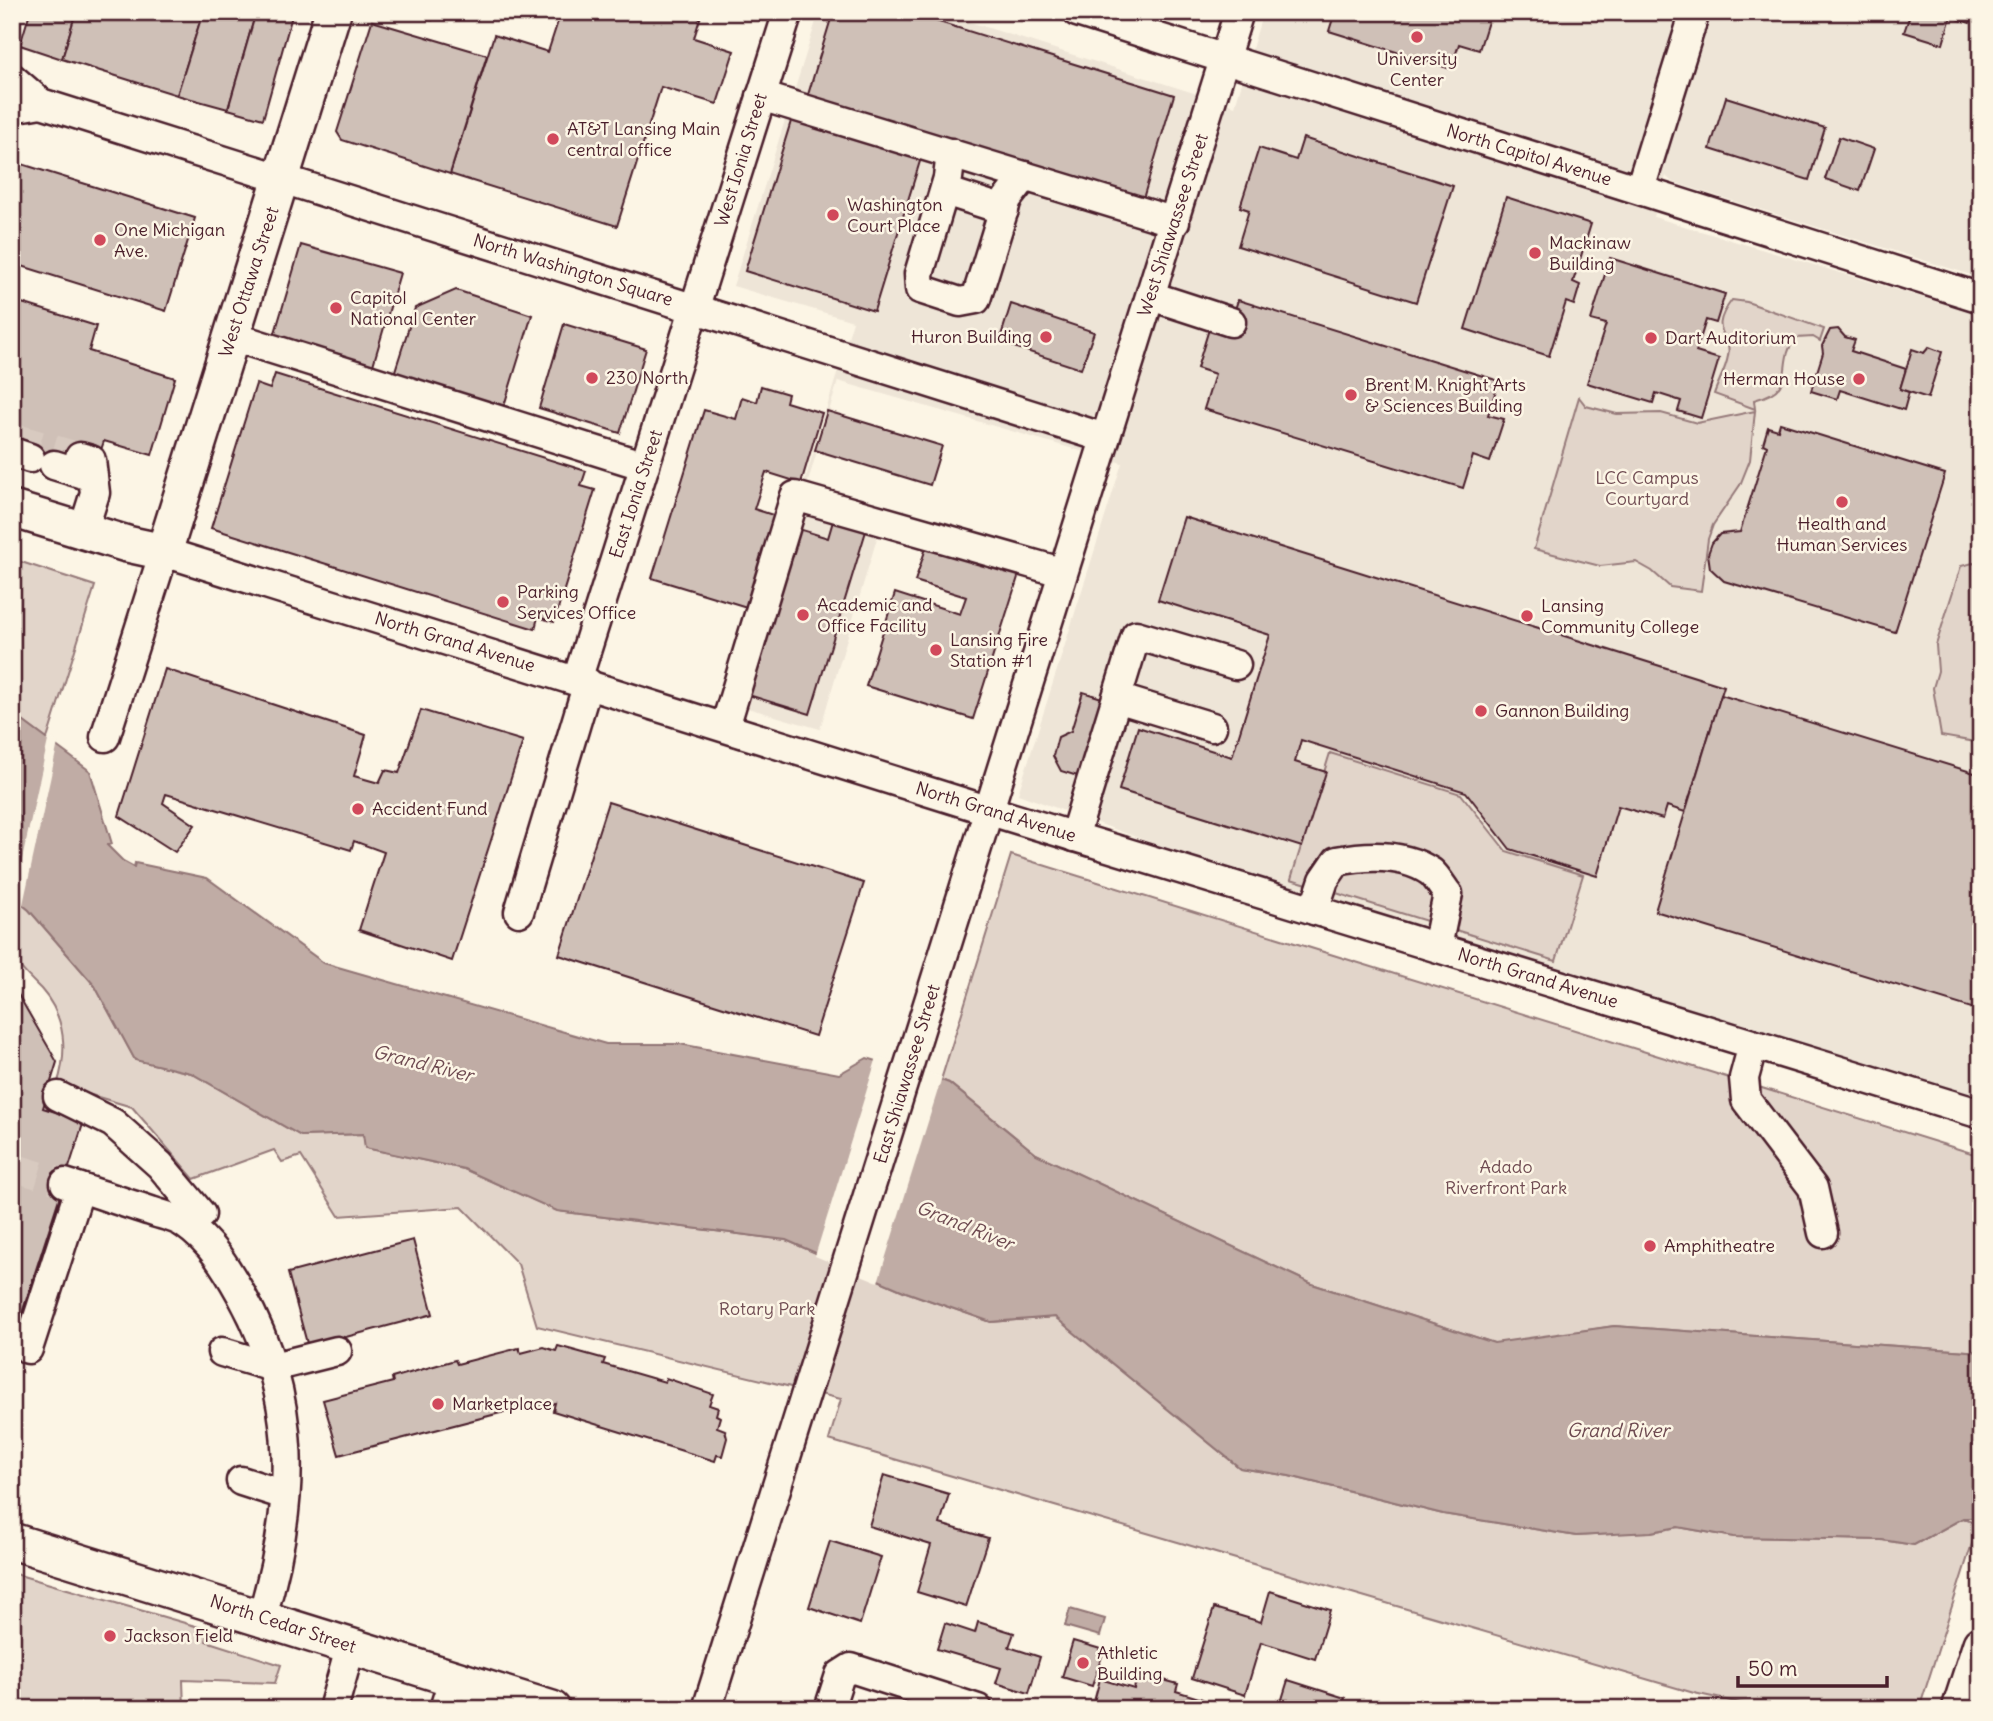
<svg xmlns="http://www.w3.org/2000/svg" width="1993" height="1721" font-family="Delius,sans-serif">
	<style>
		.built { fill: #eee5d7 }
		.green { fill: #e2d5ca; stroke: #967a7a; stroke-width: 2 }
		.water { fill: #c0aca5; stroke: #917474; stroke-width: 2 }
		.pier { fill: #fcf5e5 }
		.building { fill: #cfc0b7; stroke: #4a1f2b; stroke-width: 2 }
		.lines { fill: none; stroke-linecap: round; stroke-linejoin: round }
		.minor-tunnel { stroke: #d8cac0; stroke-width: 28; stroke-dasharray: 28 14; stroke-linecap: butt }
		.minor-casing { stroke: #4a1f2b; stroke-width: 33 }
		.major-casing { stroke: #4a1f2b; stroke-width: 40 }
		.minor { stroke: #fcf5e5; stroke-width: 28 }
		.major { stroke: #fcf5e5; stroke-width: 35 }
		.poi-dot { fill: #d1495b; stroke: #fcf5e5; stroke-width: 2.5 }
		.labels { text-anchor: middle; stroke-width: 5; stroke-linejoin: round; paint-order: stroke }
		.poi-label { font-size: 18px; fill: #4a1f2b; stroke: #fcf5e5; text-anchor: start }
		.street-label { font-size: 18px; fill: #4a1f2b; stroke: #fcf5e5 }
		.park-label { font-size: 18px; fill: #704c53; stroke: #fcf5e5 }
		.water-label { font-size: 19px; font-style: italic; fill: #6d4950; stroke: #fcf5e5 }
	</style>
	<rect width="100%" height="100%" fill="#fcf5e5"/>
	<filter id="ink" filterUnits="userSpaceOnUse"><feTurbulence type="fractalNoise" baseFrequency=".0143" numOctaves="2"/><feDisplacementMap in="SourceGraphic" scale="14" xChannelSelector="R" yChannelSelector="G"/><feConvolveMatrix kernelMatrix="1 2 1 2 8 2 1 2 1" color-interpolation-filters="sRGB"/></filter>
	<g filter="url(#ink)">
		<polygon class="built" points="819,12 938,12 1235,106 1263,12 1981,12 1981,278 1672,182 1666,176 1654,217 1981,315 1981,1123 1525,979 1018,794 1122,463 838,381 801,505 880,528 820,729 737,705 853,321 733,286"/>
		<g class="green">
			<path d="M1732,300l15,2 77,27 -4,12 -7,-4 -17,1c-22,26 5,50 -42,62l1,9 -41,-15c4,-12 12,-25 14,-38 5,-24 -22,-22 4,-56z"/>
			<polygon points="1579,397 1586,406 1617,414 1661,413 1697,423 1755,411 1750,460 1740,485 1713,525 1708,539 1701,591 1670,587 1652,571 1636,562 1600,566 1534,549"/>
			<polygon points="12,559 95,586 47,739 12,713"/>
			<polygon points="1973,563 1981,566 1981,653 1976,669 1981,671 1981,743 1941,736 1933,688 1938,671 1936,645 1961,566"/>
			<polygon points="1330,753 1461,794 1506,851 1583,875 1556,961 1291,879"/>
			<path d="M1011,855l970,301v196l-367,-26 -97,15 134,191 27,-5 56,10 148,3 32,5 49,-27 15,7 -59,184h-151l-74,-16 -865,-253 12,-41 -304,-73 -19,-62 -56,-57 -123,9 -38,-60 -19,6 -8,-12 -80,29 -62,-72 -75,-22c11,-33 9,-68 -16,-96 -10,-10 -26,-24 -29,-38 -3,-17 0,-37 0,-55l17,14 66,76 40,74 56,13 110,63 62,-2 3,14 98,21 94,42 228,29 120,52 85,30 64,-5 185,151 49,8 154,38 133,22 33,-2 -115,-191 -182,-59 -276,-130 -87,-71 -8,-3z"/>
			<polygon points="12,1573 209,1630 206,1641 281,1665 275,1683 183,1680 184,1709 12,1709"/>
		</g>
		<g class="water">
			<polygon points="12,713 90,771 112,844 107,845 123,861 134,867 135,863 207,878 324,963 606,1044 680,1044 839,1074 867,1058 941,1080 949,1083 1036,1154 1312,1284 1494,1343 1614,1326 1981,1352 1981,1518 1963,1518 1914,1545 1882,1540 1734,1537 1678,1527 1651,1532 1576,1536 1443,1514 1289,1476 1240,1468 1055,1317 991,1322 906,1292 786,1240 557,1211 464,1169 365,1148 363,1134 301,1136 191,1073 135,1060 95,986 29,910 12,896"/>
			<polygon points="1070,1609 1105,1619 1100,1636 1065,1626"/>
		</g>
		<g class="pier">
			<polygon points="49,736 58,743 22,909 13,901"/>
			<polygon points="877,1057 942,1077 878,1282 815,1256"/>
		</g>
		<g class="building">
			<polygon points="30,12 76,12 62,59 20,45"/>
			<polygon points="76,12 131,12 148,18 150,12 203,12 177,95 62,59"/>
			<polygon points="203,12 256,12 228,109 177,95"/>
			<polygon points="256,12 293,12 263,119 228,109"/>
			<polygon points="405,12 434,12 432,20"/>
			<polygon points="527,12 552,12 549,20"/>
			<polygon points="561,12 702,12 694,38 734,51 717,104 661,87 617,226 450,174 494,35 548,52"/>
			<polygon points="833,12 907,12 1174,95 1142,202 807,98"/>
			<polygon points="1335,12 1491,12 1479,50 1459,44 1451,69 1329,31"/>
			<polygon points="1911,12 1974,12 1970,23 1951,17 1943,44 1904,32"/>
			<polygon points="372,21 487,55 450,174 342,140 337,132"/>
			<polygon points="1726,97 1825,128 1809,180 1710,149"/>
			<polygon points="792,118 921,158 874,311 745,271"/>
			<polygon points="1839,137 1874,149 1860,191 1825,179"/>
			<polygon points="1303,138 1453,186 1416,302 1238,246 1249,210 1240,207 1259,148 1296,160"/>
			<polygon points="12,161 195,218 166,311 12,263"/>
			<polygon points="1506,197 1591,224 1573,282 1580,285 1574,305 1566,302 1549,356 1465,329"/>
			<polygon points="301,245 400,273 371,372 272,343"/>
			<polygon points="1610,258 1725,294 1716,323 1706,320 1696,352 1719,359 1701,418 1678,411 1681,401 1656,393 1653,403 1587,383 1606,324 1591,320"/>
			<polygon points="456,290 532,315 503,409 394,374 415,308"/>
			<polygon points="12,300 96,326 89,351 175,378 152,455 104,441 101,450 52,471 29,464 12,439 15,431 12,431"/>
			<polygon points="1238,300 1499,381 1488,415 1504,419 1490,462 1473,456 1463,488 1204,409 1215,374 1197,368 1209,329 1227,335"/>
			<polygon points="1011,304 1094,332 1081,369 999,342"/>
			<polygon points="564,324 646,349 620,433 539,408"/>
			<polygon points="1838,329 1845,337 1855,340 1851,351 1906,369 1900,389 1909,392 1904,410 1840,390 1837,399 1811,391 1823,353 1822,346 1830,330"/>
			<polygon points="1929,347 1942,352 1928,398 1900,389 1912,349 1924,353"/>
			<polygon points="275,374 586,471 581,486 595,490 554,622 538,617 535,629 211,528 256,384 270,389"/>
			<polygon points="761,386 788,394 786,402 822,413 801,483 766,472 754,509 779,517 750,608 652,578 704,410 736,419 742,397 757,402"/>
			<polygon points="827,411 942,446 930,485 815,450"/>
			<polygon points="1780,423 1945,474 1895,632 1724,581 1710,568 1708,554 1712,543 1720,534 1740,532 1767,446 1763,444 1768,427 1778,430"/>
			<polygon points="1184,517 1724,686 1685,812 1667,806 1663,819 1618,806 1597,876 1510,849 1466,792 1301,740 1295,762 1326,772 1302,847 1119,790 1138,727 1232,757 1270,635 1158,600"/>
			<polygon points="833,521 866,531 810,714 742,693 792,527 828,538"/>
			<polygon points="927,545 1019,574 973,719 866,686 895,593 960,614 966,597 915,581"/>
			<polygon points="165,669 366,735 354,776 379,783 385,770 399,773 421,710 523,741 452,961 359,930 384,852 354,841 351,850 166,794 163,803 195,825 175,852 119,816"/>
			<polygon points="1083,692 1108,700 1084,778 1061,771 1053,756 1058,737 1071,731"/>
			<polygon points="1721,695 1981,775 1981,1011 1655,911"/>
			<polygon points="608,802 864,883 815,1036 559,955"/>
			<polygon points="12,984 57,1062 43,1108 84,1121 12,1344"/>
			<polygon points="413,1240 433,1314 308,1347 288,1273"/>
			<polygon points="558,1346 605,1359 603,1364 665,1382 666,1378 713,1394 709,1405 718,1408 716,1415 720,1417 717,1427 725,1430 727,1438 722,1456 717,1455 715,1461 553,1411 555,1403 529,1410 527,1406 339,1455 323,1400 393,1382 392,1378 455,1360 457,1364 519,1348 521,1353 544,1347 556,1351"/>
			<polygon points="884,1475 949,1494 940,1524 988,1538 966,1607 917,1592 931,1545 869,1526"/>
			<polygon points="830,1541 881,1557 860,1624 809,1607"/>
			<polygon points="1270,1591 1330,1610 1315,1659 1261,1642 1245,1695 1192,1678 1214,1608 1261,1622"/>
			<polygon points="978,1622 1014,1633 1009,1647 1040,1657 1029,1693 996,1683 1001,1668 937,1649 945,1623 975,1633"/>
			<polygon points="1073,1641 1104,1650 1092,1686 1062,1677"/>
			<polygon points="1138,1673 1178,1684 1176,1691 1202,1699 1199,1709 1149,1709 1125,1702 1123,1709 1092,1709 1100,1679 1134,1689"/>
			<polygon points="1288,1680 1345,1698 1342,1709 1279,1709"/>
		</g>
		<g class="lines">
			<g class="minor-tunnel">
				<polyline points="13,437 80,457"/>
				<polyline points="12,1167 65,1183"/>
			</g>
			<defs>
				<g id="minor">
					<polyline points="1077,12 1981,298"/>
					<polyline points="12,78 41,103 1105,438"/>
					<polyline points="761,96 1175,222"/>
					<polyline points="12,108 41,103"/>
					<polyline points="951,153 948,178 919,274 920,289 960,302 976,299 1007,199 1025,176"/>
					<polyline points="1640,189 1695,12"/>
					<polyline points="945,191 1004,210"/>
					<polyline points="1151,296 1231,322"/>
					<polyline points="231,336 645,466"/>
					<polyline points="12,452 30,458"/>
					<polyline points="80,457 91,460 95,493 83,531"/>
					<polyline points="54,465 93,477"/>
					<polyline points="577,680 788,12"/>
					<polyline points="1117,698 1212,727"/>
					<polyline points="725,727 795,496 1061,572"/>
					<polyline points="105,737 164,552 987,810 1981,1114"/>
					<polyline points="1074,837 1136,635 1236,665"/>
					<path d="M1314,910l10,-30 13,-19c30,-6 66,-8 94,11 6,5 12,16 17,22l-11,53"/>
					<polyline points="519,912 588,683"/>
					<polyline points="1753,1045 1744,1078 1746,1100 1813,1188 1823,1233"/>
					<polyline points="58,1096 113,1123 160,1165 201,1214 184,1223"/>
					<path d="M65,1183c29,9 57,19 86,28 10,4 25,6 34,13 26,18 41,43 56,70 59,106 55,209 21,322"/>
					<polyline points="28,1349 80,1188"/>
					<polyline points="222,1352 273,1367 337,1351"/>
					<polyline points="241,1481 285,1495"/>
					<polyline points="333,1709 351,1645"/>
					<polyline points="444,1709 454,1677"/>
					<path d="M707,1709c179,-565 352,-1132 532,-1697"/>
					<polyline points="829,1709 840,1675 851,1668 978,1709"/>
				</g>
				<g id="major">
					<polyline points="12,509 127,544 164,552 333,12"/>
					<polyline points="12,1541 552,1709"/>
					<polyline points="1960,1709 1981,1644"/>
				</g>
			</defs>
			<use href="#minor" class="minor-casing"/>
			<use href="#major" class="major-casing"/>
			<use href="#minor" class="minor"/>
			<use href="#major" class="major"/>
		</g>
	</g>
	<g class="poi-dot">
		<circle cx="1417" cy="37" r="7"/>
		<circle cx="553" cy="139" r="7"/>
		<circle cx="833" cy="215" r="7"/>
		<circle cx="100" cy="240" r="7"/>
		<circle cx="1535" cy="253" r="7"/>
		<circle cx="336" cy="308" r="7"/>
		<circle cx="1046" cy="337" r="7"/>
		<circle cx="1651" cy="338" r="7"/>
		<circle cx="592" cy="378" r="7"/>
		<circle cx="1859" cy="379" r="7"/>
		<circle cx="1351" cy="395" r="7"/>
		<circle cx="1842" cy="502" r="7"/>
		<circle cx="503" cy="602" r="7"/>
		<circle cx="803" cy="615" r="7"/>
		<circle cx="1527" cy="616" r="7"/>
		<circle cx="936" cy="650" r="7"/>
		<circle cx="1481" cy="711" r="7"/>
		<circle cx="358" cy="809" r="7"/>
		<circle cx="1650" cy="1246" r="7"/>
		<circle cx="438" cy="1404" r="7"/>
		<circle cx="110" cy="1636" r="7"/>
		<circle cx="1083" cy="1663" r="7"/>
	</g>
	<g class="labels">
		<g class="poi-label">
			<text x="1417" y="65" text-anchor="middle">University<tspan x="1417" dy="21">Center</tspan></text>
			<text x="567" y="135">AT&amp;T Lansing Main<tspan x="567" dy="21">central office</tspan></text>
			<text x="847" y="211">Washington<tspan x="847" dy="21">Court Place</tspan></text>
			<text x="114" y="236">One Michigan<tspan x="114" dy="21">Ave.</tspan></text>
			<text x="1549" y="249">Mackinaw<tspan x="1549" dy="21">Building</tspan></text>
			<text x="350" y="304">Capitol<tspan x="350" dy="21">National Center</tspan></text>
			<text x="1032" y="343" text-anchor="end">Huron Building</text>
			<text x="1665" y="344">Dart Auditorium</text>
			<text x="606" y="384">230 North</text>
			<text x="1845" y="385" text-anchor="end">Herman House</text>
			<text x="1365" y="391">Brent M. Knight Arts<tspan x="1365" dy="21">&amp; Sciences Building</tspan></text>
			<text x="1842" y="530" text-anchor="middle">Health and<tspan x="1842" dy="21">Human Services</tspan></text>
			<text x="517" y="598">Parking<tspan x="517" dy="21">Services Office</tspan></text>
			<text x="817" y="611">Academic and<tspan x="817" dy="21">Office Facility</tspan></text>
			<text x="1541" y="612">Lansing<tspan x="1541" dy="21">Community College</tspan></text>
			<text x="950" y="646">Lansing Fire<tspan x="950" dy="21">Station #1</tspan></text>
			<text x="1495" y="717">Gannon Building</text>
			<text x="372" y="815">Accident Fund</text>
			<text x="1664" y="1252">Amphitheatre</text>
			<text x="452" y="1410">Marketplace</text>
			<text x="124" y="1642">Jackson Field</text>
			<text x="1097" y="1659">Athletic<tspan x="1097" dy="21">Building</tspan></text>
		</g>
		<g class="street-label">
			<text transform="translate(1529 155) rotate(17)" y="6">North Capitol Avenue</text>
			<text transform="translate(741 160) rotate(-73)" y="6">West Ionia Street</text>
			<text transform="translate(1173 225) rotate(-72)" y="6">West Shiawassee Street</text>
			<text transform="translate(573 270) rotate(17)" y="6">North Washington Square</text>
			<text transform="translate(249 282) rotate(-72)" y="6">West Ottawa Street</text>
			<text transform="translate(636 494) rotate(-72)" y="6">East Ionia Street</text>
			<text transform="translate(455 642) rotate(17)" y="6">North Grand Avenue</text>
			<text transform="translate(996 812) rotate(17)" y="6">North Grand Avenue</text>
			<text transform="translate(1538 978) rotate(17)" y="6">North Grand Avenue</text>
			<text transform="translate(907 1074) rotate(-73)" y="6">East Shiawassee Street</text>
			<text transform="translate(283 1624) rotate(18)" y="6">North Cedar Street</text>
		</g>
		<g class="park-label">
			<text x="1647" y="484">LCC Campus<tspan x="1647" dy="21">Courtyard</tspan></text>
			<text x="1506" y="1173">Adado<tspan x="1506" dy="21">Riverfront Park</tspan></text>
			<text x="767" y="1315">Rotary Park</text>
		</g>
		<g class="water-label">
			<text transform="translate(423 1063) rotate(14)" y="7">Grand River</text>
			<text transform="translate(965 1225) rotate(22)" y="7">Grand River</text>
			<text x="1618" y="1437">Grand River</text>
		</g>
	</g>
	<rect width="1993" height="1721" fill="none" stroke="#fcf5e5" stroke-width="42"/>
	<rect x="21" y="21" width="1951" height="1679" fill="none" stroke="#4a1f2b" stroke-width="2.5" filter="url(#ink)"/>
	<path d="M1738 1676v10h149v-10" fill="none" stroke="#4a1f2b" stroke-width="3.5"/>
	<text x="1748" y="1676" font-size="21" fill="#4a1f2b" stroke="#fcf5e5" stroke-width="5" paint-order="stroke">50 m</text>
</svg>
